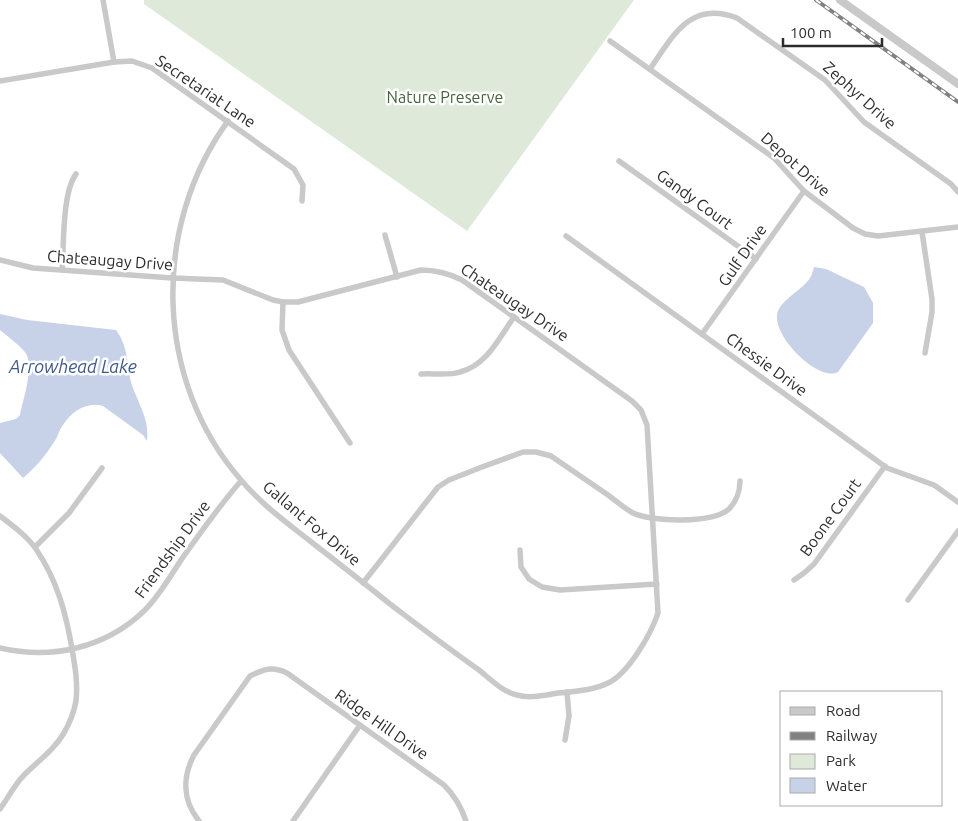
<svg xmlns="http://www.w3.org/2000/svg" width="958" height="821" font-family="Ubuntu,sans-serif">
	<style>
		.green { fill: #dee9da }
		.water { fill: #c7d2e8 }
		.lines { fill: none; stroke-linecap: round; stroke-linejoin: round }
		.minor { stroke: #c9c9c9; stroke-width: 5.5 }
		.tertiary { stroke: #c9c9c9; stroke-width: 8 }
		.rail-casing { stroke: #818181; stroke-width: 4 }
		.rail { stroke: #fff; stroke-width: 2; stroke-dasharray: 5.5; stroke-linecap: butt }
		.labels { text-anchor: middle; stroke-width: 5; stroke-linejoin: round; paint-order: stroke }
		.street-label { font-size: 16px; fill: #2c2c2c; stroke: #fff }
		.park-label { font-size: 16px; fill: #45643d; stroke: #fff }
		.water-label { font-size: 18px; font-style: italic; fill: #405888; stroke: #fff }
	</style>
	<rect width="100%" height="100%" fill="#fff"/>
	<polygon class="green" points="144,0 634,0 467,231 144,4"/>
	<g class="water">
		<path d="M814,267l12,2 38,18 9,16v20l-35,49c-19,11 -69,-38 -60,-61 5,-12 26,-23 32,-33 2,-3 3,-8 4,-11z"/>
		<path d="M0,314l27,6 89,10c12,16 11,34 15,52 6,20 19,37 16,59l-4,-6 -40,-29c-16,-5 -32,6 -40,19 -4,5 -5,12 -9,17 -8,13 -19,26 -31,36l-23,-25v-30l16,-4 4,-4c3,-16 16,-52 4,-64 -7,-8 -16,-14 -24,-21z"/>
	</g>
	<g class="lines">
		<g class="minor">
			<polyline points="103,0 114,62"/>
			<polyline points="610,41 774,158 804,191 853,228 865,234 878,236 958,227"/>
			<path d="M650,69c23,-33 40,-69 87,-51l88,62 39,42 87,62 7,8"/>
			<polyline points="0,81 114,62 132,61 152,68 294,169 303,185 302,201"/>
			<polyline points="619,161 756,259"/>
			<polyline points="922,232 932,299 932,312 925,353"/>
			<polyline points="385,235 397,277"/>
			<polyline points="566,236 887,468 934,485 958,502"/>
			<path d="M0,260l33,8 139,10 51,2 50,20 10,2h15l123,-32c16,0 27,3 41,10l170,121 9,9 6,15 11,188c-7,21 -30,61 -50,70 -14,7 -34,9 -50,10 -13,2 -28,6 -41,2 -14,-3 -27,-16 -38,-25 -30,-21 -60,-44 -89,-66 -26,-21 -53,-42 -80,-63 -24,-19 -49,-37 -69,-61 -87,-99 -90,-254 -13,-359"/>
			<path d="M62,270c2,-24 0,-77 14,-96"/>
			<polyline points="283,302 282,330 289,350 350,443"/>
			<polyline points="702,334 804,191"/>
			<path d="M421,374c12,-1 28,2 39,-2 27,-7 39,-34 54,-55"/>
			<path d="M0,516c13,10 27,20 36,33 21,31 30,64 36,100 3,17 6,34 4,52 -2,11 -7,23 -12,32 -10,17 -26,28 -40,42 -9,9 -16,23 -24,34"/>
			<polyline points="35,547 69,513 102,468"/>
			<polyline points="520,550 521,567 529,579 542,587 560,590 657,584"/>
			<polyline points="794,580 804,573 814,564 885,466"/>
			<path d="M363,583l75,-96 11,-7 33,-13 41,-15h13l15,4c19,13 38,26 57,39 8,6 16,13 25,18 19,9 79,11 96,-4 7,-7 11,-18 11,-28"/>
			<polyline points="908,600 958,531"/>
			<path d="M0,648c52,12 106,0 145,-38 14,-14 25,-33 36,-50 19,-27 38,-54 60,-79"/>
			<polyline points="565,740 569,716 567,692"/>
			<path d="M199,821c-16,-20 -17,-43 -5,-66l56,-79c14,-7 22,-10 37,-3l157,112c11,11 17,21 22,36"/>
			<polyline points="293,821 360,725"/>
		</g>
		<polyline class="tertiary" points="840,0 958,84"/>
		<defs>
			<polyline id="rail" points="816,0 958,102"/>
		</defs>
		<use href="#rail" class="rail-casing"/>
		<use href="#rail" class="rail"/>
	</g>
	<g class="labels">
		<g class="street-label">
			<text transform="translate(206 91) rotate(34)" y="6">Secretariat Lane</text>
			<text transform="translate(860 95) rotate(42)" y="6">Zephyr Drive</text>
			<text transform="translate(796 164) rotate(42)" y="6">Depot Drive</text>
			<text transform="translate(695 199) rotate(36)" y="6">Gandy Court</text>
			<text transform="translate(742 255) rotate(-55)" y="6">Gulf Drive</text>
			<text transform="translate(110 260) rotate(4)" y="6">Chateaugay Drive</text>
			<text transform="translate(515 302) rotate(34)" y="6">Chateaugay Drive</text>
			<text transform="translate(767 364) rotate(36)" y="6">Chessie Drive</text>
			<text transform="translate(830 517) rotate(-54)" y="6">Boone Court</text>
			<text transform="translate(312 523) rotate(40)" y="6">Gallant Fox Drive</text>
			<text transform="translate(172 549) rotate(-54)" y="6">Friendship Drive</text>
			<text transform="translate(382 724) rotate(35)" y="6">Ridge Hill Drive</text>
		</g>
		<g class="park-label">
			<text x="445" y="103">Nature Preserve</text>
		</g>
		<g class="water-label">
			<text x="73" y="373">Arrowhead Lake</text>
		</g>
	</g>
	<rect x="780" y="691" width="162" height="115" fill="#ffffff" stroke="#ababab"/>
	<rect x="790" y="707" width="25" height="8" fill="#c9c9c9" stroke="#ababab"/>
	<text x="826" y="716" font-size="15" fill="#2c2c2c">Road</text>
	<rect x="790" y="732" width="25" height="8" fill="#818181" stroke="#ababab"/>
	<text x="826" y="741" font-size="15" fill="#2c2c2c">Railway</text>
	<rect x="790" y="754" width="25" height="15" fill="#dee9da" stroke="#ababab"/>
	<text x="826" y="766" font-size="15" fill="#2c2c2c">Park</text>
	<rect x="790" y="778" width="25" height="15" fill="#c7d2e8" stroke="#ababab"/>
	<text x="826" y="791" font-size="15" fill="#2c2c2c">Water</text>
	<path d="M783 38v8h99v-8" fill="none" stroke="#2c2c2c" stroke-width="2.5"/>
	<text x="790" y="38" font-size="15" fill="#2c2c2c" stroke="#ffffff" stroke-width="4" paint-order="stroke">100 m</text>
</svg>
